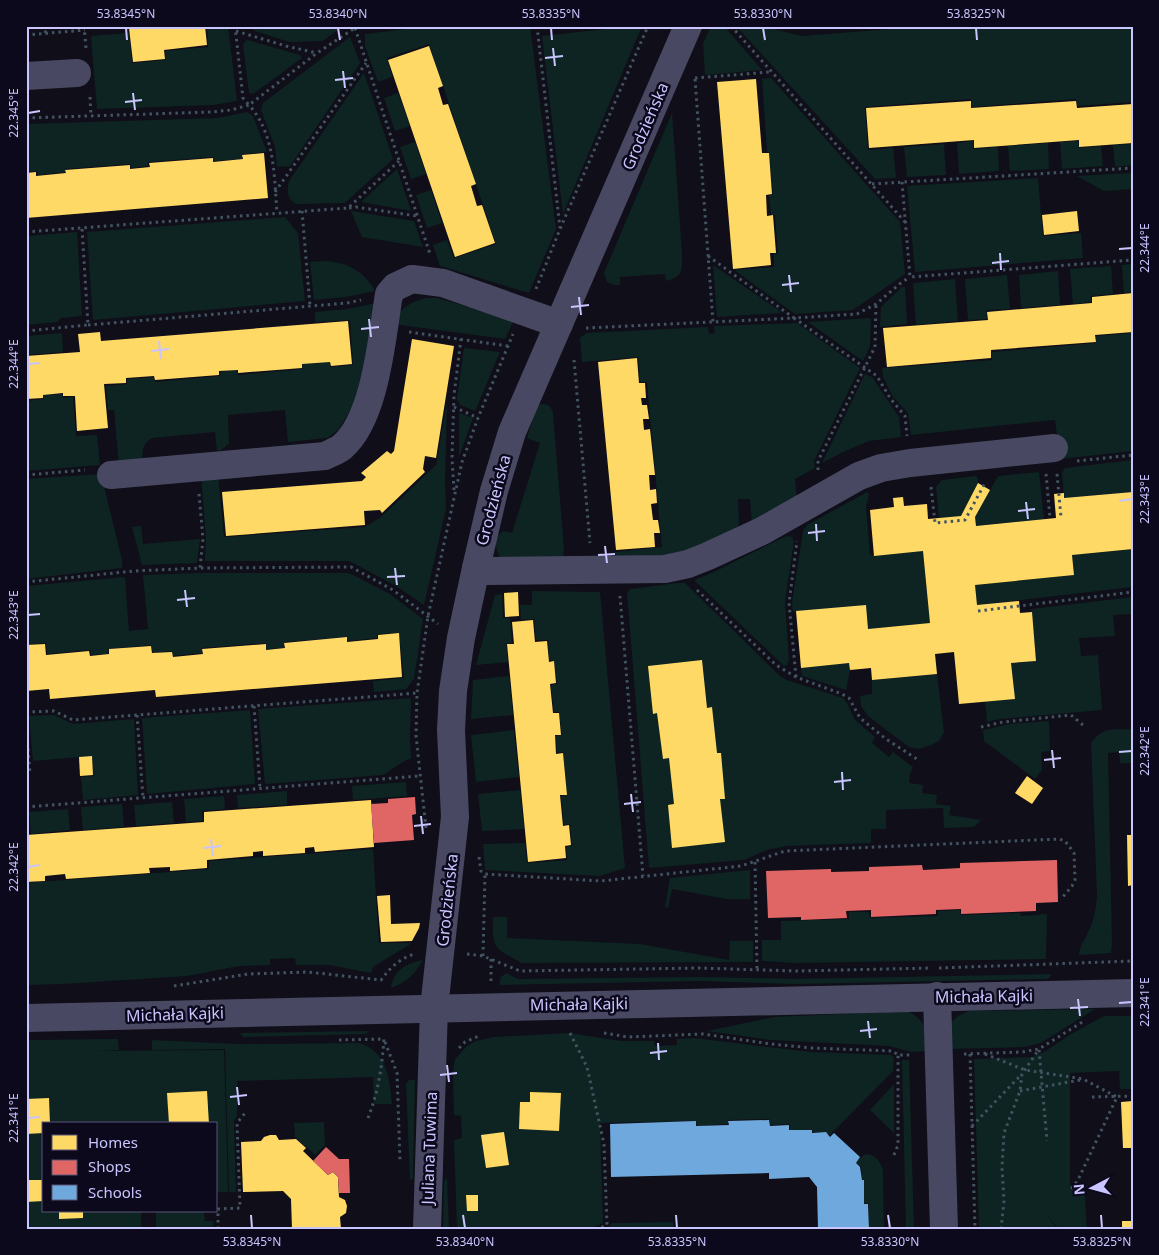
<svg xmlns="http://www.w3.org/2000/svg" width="1159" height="1255" font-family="'Noto Sans',sans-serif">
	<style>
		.green { fill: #0d2423 }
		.homes { fill: #ffd966 }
		.shops { fill: #e06666 }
		.schools { fill: #6fa8dc }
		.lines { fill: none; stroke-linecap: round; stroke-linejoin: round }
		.path { stroke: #425462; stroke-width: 3; stroke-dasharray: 2.5 4; stroke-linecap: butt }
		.minor { stroke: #484862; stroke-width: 28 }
		.ticks { fill: none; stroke: #c9c5ff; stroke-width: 2 }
		.labels { text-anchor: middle; stroke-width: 5; stroke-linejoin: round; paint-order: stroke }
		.street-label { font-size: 16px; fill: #c9c5ff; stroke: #0c091d }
		.neatline { fill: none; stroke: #c9c5ff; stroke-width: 2 }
		.ticks-label { font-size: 12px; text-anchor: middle; fill: #c9c5ff }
	</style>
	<rect width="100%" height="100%" fill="#100e18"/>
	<g class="green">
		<polygon points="207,26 228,26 237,101 213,105 97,109 91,36 129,33 132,63 166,60 165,51 208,47"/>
		<polygon points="247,26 343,26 323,41 289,42 255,31"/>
		<polygon points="430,26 530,26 556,229 529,293 440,266 433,245 447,240 454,258 496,244 429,44 387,58 392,77 378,82 365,46 365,34"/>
		<polygon points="633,26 642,26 563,214 542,36"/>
		<polygon points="711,26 724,26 762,70 705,75 703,44"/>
		<polygon points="736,26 761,26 802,36 929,26 1133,26 1133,102 1077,106 1076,99 972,107 971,99 865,107 868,150 893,148 896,178 875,179"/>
		<polygon points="350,37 360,63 290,166 277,167 275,147 261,110 263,103"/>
		<polygon points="248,40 300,55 302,58 253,94 249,93 243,45 245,41"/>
		<path d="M364,73l29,86 -48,44 -49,1c-10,-6 -9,-13 -7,-23z"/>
		<polygon points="771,78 900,222 905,274 853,310 795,314 734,270 774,267 774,254 778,254 775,215 771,215 769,195 773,195 769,152 767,151 762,79"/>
		<polygon points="398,93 410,126 395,131 384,98"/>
		<polygon points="247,112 253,116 267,152 242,154 242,159 214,161 213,157 148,162 148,166 131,168 131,164 65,169 65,172 38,175 37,171 26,172 26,124 218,118"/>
		<path d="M672,113l10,140c0,16 2,23 -16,28l-1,-7 -45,3v8h-6l-7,-3 -3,-9z"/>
		<polygon points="973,141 973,149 998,147 999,171 959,174 957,143"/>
		<polygon points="1078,141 1079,148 1101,146 1103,166 1062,169 1060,142"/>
		<polygon points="415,142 426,174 411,179 400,147"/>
		<polygon points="1048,143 1049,169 1010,171 1008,146"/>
		<polygon points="944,144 946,175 907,177 904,147"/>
		<polygon points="1133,144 1133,165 1115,167 1113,145"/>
		<polygon points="397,169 411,211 361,202"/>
		<polygon points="1133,173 1133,189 1104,191 1077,176"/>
		<polygon points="1038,178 1043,236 1081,233 1083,258 915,272 907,186"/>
		<polygon points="431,190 442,223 427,228 416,195"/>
		<polygon points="351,211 414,221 423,247 362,237"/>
		<polygon points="285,217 298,233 305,301 93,320 87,232"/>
		<polygon points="77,232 82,316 61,318 57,322 26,325 26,236"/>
		<path d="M324,261c23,1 40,10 51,30l-29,6 -32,3 -4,-38z"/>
		<polygon points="1133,264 1133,292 1124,293 1122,265"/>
		<polygon points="713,265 780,311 781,313 717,317"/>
		<polygon points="1111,266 1113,294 1091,296 1091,302 1073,304 1070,269"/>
		<polygon points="1058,271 1060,305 1021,308 1019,275"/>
		<polygon points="1007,275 1010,309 986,310 987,319 968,320 965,279"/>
		<polygon points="955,279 958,321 916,325 913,283"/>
		<polygon points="902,287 905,287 907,324 880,327 881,307"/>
		<path d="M426,298h11l77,22 -9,19 -112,-15c6,-16 18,-22 33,-26z"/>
		<path d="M376,303l-15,82 -9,23 -14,22 -11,8 -39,4 -3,-32 -57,5 1,29 -8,6 -4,1 -2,-19 -63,6c-11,7 -10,14 -9,26l-24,2 -5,-56h-6l-2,-24 21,-2v-5l27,-2 1,5 65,-6v-4l17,-2 1,5 64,-6v-5l28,-2v5l23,-2 -3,-45 -35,2v-10l33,-3z"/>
		<polygon points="871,318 870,346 863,361 808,322"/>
		<polygon points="797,323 860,368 814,461 815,468 795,479 797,500 752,523 750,499 738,499 739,524 736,529 683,555 616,560 615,552 662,547 647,382 640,382 638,357 582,362 580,338 586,333 708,327 709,334 715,333 714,326"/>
		<polygon points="62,333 63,352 26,355 26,336"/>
		<polygon points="1133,333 1133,451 1060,459 1055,420 911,435 908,413 893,397 883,377 882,368 992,360 992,352 1096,343 1096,336"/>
		<polygon points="464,348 500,352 475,411 460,405 457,399"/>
		<polygon points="865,374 872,377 899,417 901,437 869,441 843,452 822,463"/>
		<polygon points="62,394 63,398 73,397 76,436 97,435 100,465 26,471 26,401 44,399 43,395"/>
		<polygon points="447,402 445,482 446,509 424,605 396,586 353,563 348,561 205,561 206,539 201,475 218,474 224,537 365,527 381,517 436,465"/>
		<path d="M542,404c6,0 9,2 11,9l11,136 -1,8 -63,1c-5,-10 -7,-20 3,-27l9,2 28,-90 -13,-5 10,-33z"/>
		<polygon points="459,413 473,418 459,457"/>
		<polygon points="1133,460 1133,492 1064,498 1062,473 1065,468"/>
		<polygon points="1039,472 1044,519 976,526 975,517 998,476"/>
		<polygon points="101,474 122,560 122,568 26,579 26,479"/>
		<polygon points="976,476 978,479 978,483 961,516 939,518 936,487 942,480"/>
		<polygon points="867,492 869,495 866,506 870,555 923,551 930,623 868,629 866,605 793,612 792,602 803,531 807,525"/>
		<polygon points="141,526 143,544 200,539 197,563 142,565 132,527"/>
		<polygon points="786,536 792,537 794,542 785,602 789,660 787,665 784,666 694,580 714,572"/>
		<polygon points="1133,549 1133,587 977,605 975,585 1074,575 1072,555"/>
		<polygon points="200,573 346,573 351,574 390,594 423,619 414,679 406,689 374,692 373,681 404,678 399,633 377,634 377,638 348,641 347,637 284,642 284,648 266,649 266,643 202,648 202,653 173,656 172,651 153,653 151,645 108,649 108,654 91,655 90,650 47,654 46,643 26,645 26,586 125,577 129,631 148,629 143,575"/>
		<polygon points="677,583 685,583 781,677 787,680 843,698 847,703 855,720 875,737 872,743 889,757 893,752 913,767 910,774 909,783 923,785 922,793 937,795 936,804 951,806 949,815 981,820 974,827 944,828 943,808 886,810 886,829 871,829 871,843 787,846 767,850 744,860 649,868 627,592 631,589"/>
		<polygon points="532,591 600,592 625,868 600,876 485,870 483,844 525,843 527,863 567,860 566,847 572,846 570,824 564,825 561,796 567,795 563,752 557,753 555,736 562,735 559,712 554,712 551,685 557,684 554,661 549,660 548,640 536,640 534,619 521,620 520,605 532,605"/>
		<polygon points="502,594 503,618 510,618 512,643 506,644 508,662 476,665 495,595"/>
		<polygon points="1133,597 1133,614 1113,615 1115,636 1079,638 1081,656 1098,655 1102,710 1000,719 987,722 985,701 1014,699 1011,663 1036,661 1031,609"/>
		<polygon points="849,663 850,670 846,690 802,676 801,668"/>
		<polygon points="937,674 944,732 939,741 931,745 919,749 909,747 868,716 861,706 860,696 872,694 872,680"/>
		<polygon points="509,676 513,715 471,719 473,680"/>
		<polygon points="411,698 410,736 411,759 406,760 383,775 265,784 258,709"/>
		<polygon points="250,710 255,784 147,794 142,718"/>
		<polygon points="54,715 73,724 134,719 138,795 83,800 81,777 94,776 92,756 33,761 29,716"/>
		<polygon points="1049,721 1050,751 1041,752 1042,770 1035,779 984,741 983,730 1009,724"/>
		<path d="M1133,729v34h-13l-1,-11 -11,1 4,190 -1,10 -32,2c0,-8 6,-15 9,-23 6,-11 8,-23 9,-36l-6,-153c12,-17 23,-13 42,-14z"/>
		<polygon points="514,730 519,777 476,782 471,735"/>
		<polygon points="406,782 407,796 353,800 352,786"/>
		<polygon points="520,790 524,829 482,831 478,794"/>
		<polygon points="287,791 287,805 238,808 237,795"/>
		<polygon points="224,796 225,809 202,811 203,821 186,822 184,799"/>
		<polygon points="172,802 174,823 136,826 134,805"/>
		<polygon points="122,804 124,827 83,830 81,807"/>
		<polygon points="68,809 70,830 31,834 29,812"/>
		<polygon points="373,849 379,943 412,943 373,967 371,973 329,965 296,965 295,958 270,959 270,965 239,966 187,976 64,984 26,985 26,883 209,869 209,861"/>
		<polygon points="750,870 750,899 727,899 672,889 668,908 665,907 670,878"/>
		<polygon points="960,910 960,915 1020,913 1021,916 1047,914 1046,959 795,963 762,961 762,940 781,940 781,921 849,919 849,912 869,912 870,918 938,916 938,911"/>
		<path d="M493,917h14v21l133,6 89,16 1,-19h23v21l-232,1c-6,-5 -14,-7 -20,-12 -10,-7 -8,-23 -8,-34z"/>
		<path d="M423,960c-8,14 -16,22 -32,28 2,-18 16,-25 32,-28z"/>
		<polygon points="506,973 518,979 700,977 795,979 1052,974 1048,979 1044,979 794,984 700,981 499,985 501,977"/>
		<path d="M1095,1009l-54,34 -17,4 -76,2c-1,-21 -1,-30 21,-38z"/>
		<path d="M907,1011c19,9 20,20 21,40l-17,1 -22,-6 -118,-6 -64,-9 67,-14z"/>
		<polygon points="1104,1016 1133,1016 1133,1089 1120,1089 1119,1071 1070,1073 1070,1185 1084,1186 1087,1229 1059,1229 1044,1212 1058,1229 979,1229 974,1059 1032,1057 1044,1052 1071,1034"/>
		<polygon points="369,1031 366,1034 243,1037 240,1033"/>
		<polygon points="569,1033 621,1041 654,1041 655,1046 677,1045 677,1039 694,1038 811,1052 891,1055 894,1058 893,1071 830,1135 825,1132 813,1132 812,1130 790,1130 790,1124 770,1125 769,1119 728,1120 728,1124 697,1126 696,1121 600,1123 603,1223 589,1229 457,1229 454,1140 462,1138 461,1116 454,1115 453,1072 455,1059 467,1046 476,1041 493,1037"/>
		<polygon points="118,1039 119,1050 95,1051 224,1050 228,1192 216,1192 216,1124 44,1124 44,1211 141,1211 141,1229 26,1229 26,1040"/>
		<path d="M152,1040l87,4 120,-1c28,8 31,36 33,61h-18l-1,-27 -136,4v35l-3,5 2,71h-7l-4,-143 -73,1z"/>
		<polygon points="902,1060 909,1060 914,1229 906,1229"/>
		<polygon points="409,1080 415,1080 413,1179 410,1180 406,1084"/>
		<polygon points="894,1084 894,1133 870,1110"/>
		<polygon points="324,1122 325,1145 315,1155 295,1137 294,1123"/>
		<path d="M866,1154c10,1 14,7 17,16l1,59h-15v-25l-5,-1v-23l-2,-1 -1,-12 -5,-4 5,-6z"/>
		<polygon points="447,1177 449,1229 443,1229 444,1182"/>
		<polygon points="156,1211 204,1211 205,1221 213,1221 213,1229 156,1229"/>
		<polygon points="673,1222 674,1229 607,1229 612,1223"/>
	</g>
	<g class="homes">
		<polygon points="134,26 205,26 207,45 164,50 165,59 133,62 129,28 134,28"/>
		<polygon points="429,46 443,86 438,88 443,105 448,104 476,184 471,186 477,206 482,205 495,243 455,257 388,60"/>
		<polygon points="756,79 762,153 769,153 772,194 766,195 767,216 773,215 776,253 770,253 771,265 733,269 717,82"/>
		<polygon points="971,101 971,108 1076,101 1077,108 1133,104 1133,143 1079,147 1079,140 974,148 974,140 869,148 866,108"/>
		<polygon points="264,153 268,198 26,218 26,173 36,172 36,176 66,173 65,170 130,165 130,169 150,167 149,163 213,158 213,162 243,159 242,155"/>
		<polygon points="1077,211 1079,231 1044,235 1042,215"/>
		<polygon points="1133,293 1133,332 1095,335 1096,342 991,350 991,358 887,367 883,328 988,320 987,312 1092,303 1092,297"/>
		<polygon points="348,321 352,364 331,366 330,362 302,364 302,368 238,373 238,370 219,371 219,375 155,380 154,376 126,378 126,383 104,384 108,428 77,431 75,396 63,396 63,393 43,395 43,398 26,399 26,356 80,352 78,334 100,332 101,341"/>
		<polygon points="412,339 454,346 436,458 425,456 423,469 425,472 382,513 380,510 364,511 365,525 226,536 222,492 362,481 366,477 361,473 387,451 391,454 394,451"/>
		<polygon points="637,358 639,383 645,383 646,398 641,398 642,405 647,405 649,419 643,419 644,430 650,429 655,475 649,475 650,490 656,489 657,503 651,504 653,520 658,520 660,533 654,533 655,547 616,550 598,362"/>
		<polygon points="978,483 990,490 975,517 976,526 1056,518 1054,494 1064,493 1064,498 1133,492 1133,549 1072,555 1074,575 975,585 977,605 1019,601 1020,613 1032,612 1036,661 1011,663 1015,699 959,704 954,652 935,654 937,674 872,680 871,668 850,670 849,663 801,668 796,611 866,605 868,629 930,623 923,551 874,556 870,510 894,507 893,498 903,497 904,506 927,504 928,519 961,516"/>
		<polygon points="518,592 519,616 505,617 504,593"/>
		<polygon points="533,620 535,642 547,641 549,662 554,661 556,683 550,684 553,713 559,713 561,735 555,735 556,754 563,753 567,795 560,795 563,826 569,825 571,845 565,846 566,858 528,862 507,644 514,644 512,622"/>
		<polygon points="399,633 402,677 156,697 155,690 50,699 49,689 26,691 26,645 45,644 46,655 89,651 90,656 109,654 109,649 151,646 152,653 172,652 173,657 203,654 202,649 266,644 266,650 285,648 284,643 347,637 347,642 378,639 378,635"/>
		<polygon points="702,660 707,708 712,707 717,753 721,753 725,799 720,799 725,842 672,848 668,805 674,804 669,758 663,759 657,713 653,714 648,666"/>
		<polygon points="92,756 93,775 80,776 79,757"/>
		<polygon points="1027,776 1043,788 1032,804 1015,793"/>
		<polygon points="371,800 374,847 315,852 314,847 305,848 305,853 263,856 263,851 253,852 253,856 207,860 207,868 170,871 170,867 149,868 150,873 66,879 65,874 45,876 45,881 26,882 26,835 204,822 204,812"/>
		<polygon points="1127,835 1133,835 1133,885 1128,886"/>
		<polygon points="390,895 391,924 420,923 419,928 412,941 381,942 377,896"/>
		<polygon points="207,1091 209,1124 169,1124 167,1093"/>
		<polygon points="530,1092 561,1093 559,1131 519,1129 520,1102 530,1102"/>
		<polygon points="49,1098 50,1124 44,1124 44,1133 26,1134 26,1099"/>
		<polygon points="1133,1101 1133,1148 1123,1148 1121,1102"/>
		<polygon points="504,1132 509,1165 486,1168 481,1135"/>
		<polygon points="270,1135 276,1135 279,1140 296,1139 306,1148 303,1151 328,1175 333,1172 338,1177 339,1197 345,1200 347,1206 346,1213 340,1217 341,1229 292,1229 291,1199 283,1191 243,1192 241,1142 261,1141 264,1137"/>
		<polygon points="26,1180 44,1180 44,1201 26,1202"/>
		<polygon points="466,1195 478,1195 478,1211 467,1211"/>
		<polygon points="59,1211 83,1211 83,1218 59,1219"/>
		<rect x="1122" y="1221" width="11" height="8"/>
	</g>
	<g class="shops">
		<polygon points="415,797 416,814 412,815 414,840 374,843 371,804 388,803 388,799"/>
		<polygon points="1057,860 1058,902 1036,903 1036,911 961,914 961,909 936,910 936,914 871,917 871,910 846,911 847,918 801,920 801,917 768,918 766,871 831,869 831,872 869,871 869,867 922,865 923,870 960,868 960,863"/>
		<polygon points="326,1147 339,1159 349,1159 350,1193 339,1193 338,1177 333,1172 328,1175 313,1161"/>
	</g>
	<polygon class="schools" points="769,1120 770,1126 789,1125 789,1130 812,1130 812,1133 826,1132 830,1137 834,1133 860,1157 856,1163 860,1167 862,1180 864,1180 864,1204 868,1204 869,1229 818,1229 817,1187 809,1177 769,1179 769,1173 611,1177 610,1124 696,1121 696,1126 729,1125 728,1121"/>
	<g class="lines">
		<g class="path">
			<polyline points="84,26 86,48"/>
			<polyline points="235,26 243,98 249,105 317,53 355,28 363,26"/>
			<polyline points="537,26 560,228"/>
			<polyline points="731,26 905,222"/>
			<polyline points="801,26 815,26"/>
			<polyline points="355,28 430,254"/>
			<polyline points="236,31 286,46 317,53"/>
			<polyline points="45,33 48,26"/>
			<polyline points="26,35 85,30"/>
			<polyline points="695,78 770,72"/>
			<polyline points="695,79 713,322"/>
			<polyline points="90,97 91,115"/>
			<path d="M26,118l185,-6 20,-2 18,-5c26,29 25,70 28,108"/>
			<polyline points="902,182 910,277 1133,260"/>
			<polyline points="872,184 1133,168"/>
			<polyline points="275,192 366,63"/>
			<polyline points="349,208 356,207 417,216"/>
			<polyline points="302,211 310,306"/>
			<polyline points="26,232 348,208 399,161"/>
			<polyline points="708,256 794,318 857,314 876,304 902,282 910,277"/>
			<polyline points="536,289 560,229 648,26"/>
			<polyline points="88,325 347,303 361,300"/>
			<polyline points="586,328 794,318 877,376 890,398 905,416 907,436"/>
			<polyline points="26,331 88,325 82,228"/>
			<polyline points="409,332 508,346"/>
			<polyline points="574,360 590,543"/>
			<polyline points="454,407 478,418"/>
			<polyline points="1077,461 1133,455"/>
			<polyline points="818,470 818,461 875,347 876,304"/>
			<polyline points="1046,474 1050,518"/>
			<polyline points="1057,474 1061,517"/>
			<polyline points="26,475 85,470"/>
			<polyline points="931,487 935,523 965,520 985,483"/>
			<polyline points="454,490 452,458 454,395 461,339"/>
			<polyline points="199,494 203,539 200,568"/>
			<polyline points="26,582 134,571 200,568 351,567 393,590 438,624"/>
			<polyline points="697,590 776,665 796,677 842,694 849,698 860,718 886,739 920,761"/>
			<polyline points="620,596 643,876"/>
			<polyline points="978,611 1133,592"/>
			<polyline points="796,677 789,603 797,541"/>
			<polyline points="254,706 260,788"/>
			<polyline points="26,712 54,711 73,720 417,693"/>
			<polyline points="137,715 143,798"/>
			<polyline points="26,723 30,774"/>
			<polyline points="981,727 1003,722 1071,715 1083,725"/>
			<polyline points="26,807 419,776"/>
			<polyline points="426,828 416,736 417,693 428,616 462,462 478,418 513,334"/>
			<polyline points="479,857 481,871 485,874 601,881 741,866 785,851 1059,839 1065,841 1074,853 1075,880 1072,886 1062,898"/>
			<polyline points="755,862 757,970"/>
			<polyline points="467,954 483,956 520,971 698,968 797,971 932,968"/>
			<polyline points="483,956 485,874"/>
			<polyline points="491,959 491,981"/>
			<polyline points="939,968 1133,961"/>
			<path d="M174,986l74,-12 60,-2 73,8c9,-12 18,-21 33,-26"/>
			<polyline points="570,1033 587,1067 604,1144 607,1225 598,1229"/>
			<polyline points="604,1033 628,1037 703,1034 771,1044 812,1048 893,1051 898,1055 913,1055"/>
			<path d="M339,1040l45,-1c-2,28 -6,54 -16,79"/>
			<polyline points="385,1042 397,1073 400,1161"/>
			<polyline points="459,1048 465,1042 479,1036"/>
			<polyline points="1039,1050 1047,1141"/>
			<polyline points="964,1054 1022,1052 1039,1049 1084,1021"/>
			<polyline points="970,1054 975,1229"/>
			<polyline points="985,1054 1025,1070 1083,1079 1117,1097 1078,1180 1069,1192"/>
			<polyline points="1020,1091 1080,1080"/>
			<polyline points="1092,1097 1133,1096"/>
			<polyline points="972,1126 1021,1075"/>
			<polyline points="894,1155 898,1145 898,1055"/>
			<polyline points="218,1229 218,1209 240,1208 237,1123 245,1113"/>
			<polyline points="1001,1229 1004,1201 1002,1168 1004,1133 1020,1091 1022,1074 1039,1049"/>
		</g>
		<g class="minor">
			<polyline points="26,76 77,73"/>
			<path d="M111,475l214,-19c6,-3 12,-5 17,-9 34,-29 40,-111 47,-153l6,-7 17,-8 31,4 116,41"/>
			<polyline points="476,568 488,571 665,569 688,564 708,556 762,531 859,476 881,468 910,463 1054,448"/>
			<polyline points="937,996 944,1229"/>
			<polyline points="26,1018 1133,993"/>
			<polyline points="427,1229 434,1008 455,817 451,730 453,691 461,638 476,568 494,491 512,432 688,26"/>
		</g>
	</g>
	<path class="ticks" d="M126,28l1,12M338,28l2,12M551,28l1,12M763,28l2,12M976,28l1,12M553,48l2,18M545,58l18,-2M343,71l2,17M335,80l18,-2M133,93l2,17M125,102l17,-2M28,113l12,-2M1119,249l13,-1M1000,253l1,17M992,263l17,-2M789,275l2,17M782,285l17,-2M579,297l2,18M571,307l18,-2M369,319l2,18M361,329l18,-2M159,341l2,18M151,351l18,-2M28,364l12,-1M1119,501l13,-2M1026,502l2,17M1018,511l17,-2M816,524l1,17M808,533l17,-2M605,546l2,17M598,555l17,-1M395,568l2,17M387,577l18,-1M185,590l2,17M177,600l18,-2M28,615l12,-1M1052,750l2,18M1119,752l13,-1M1044,760l17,-2M842,772l1,18M834,782l17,-2M631,794l2,18M624,804l17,-2M421,816l2,18M414,826l17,-2M211,839l2,17M203,848l18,-2M28,867l12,-2M1078,999l2,17M1119,1003l13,-1M1070,1008l18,-1M868,1021l2,17M860,1031l17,-2M658,1043l1,17M650,1053l17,-2M447,1065l2,17M440,1075l17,-2M237,1087l2,18M230,1097l17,-2M28,1118l12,-1M251,1215l1,13M463,1215l2,13M676,1215l1,13M888,1215l2,13M1101,1215l1,13"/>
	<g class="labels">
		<g class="street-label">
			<text transform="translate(645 126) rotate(-67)" y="6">Grodzieńska</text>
			<text transform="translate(493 500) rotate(-75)" y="6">Grodzieńska</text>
			<text transform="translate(447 900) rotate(-84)" y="6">Grodzieńska</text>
			<text transform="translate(984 996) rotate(-1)" y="6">Michała Kajki</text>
			<text transform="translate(579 1004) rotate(-1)" y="6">Michała Kajki</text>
			<text transform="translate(175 1014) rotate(-2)" y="6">Michała Kajki</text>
			<text transform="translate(429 1148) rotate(-88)" y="6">Juliana Tuwima</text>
		</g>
	</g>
	<rect width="1159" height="1255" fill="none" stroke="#0c091d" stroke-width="55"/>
	<rect x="42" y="1122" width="175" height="90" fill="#0c091d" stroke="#585477"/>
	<rect x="52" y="1135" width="25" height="15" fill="#ffd966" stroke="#585477"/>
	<text x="88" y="1148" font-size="15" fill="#c9c5ff">Homes</text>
	<rect x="52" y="1160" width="25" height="15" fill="#e06666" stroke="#585477"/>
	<text x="88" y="1172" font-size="15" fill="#c9c5ff">Shops</text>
	<rect x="52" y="1185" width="25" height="15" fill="#6fa8dc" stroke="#585477"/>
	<text x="88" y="1198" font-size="15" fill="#c9c5ff">Schools</text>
	<g transform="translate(1092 1188) rotate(264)" stroke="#0c091d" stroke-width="4" paint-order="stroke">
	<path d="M0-4L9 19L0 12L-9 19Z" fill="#c9c5ff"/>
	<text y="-8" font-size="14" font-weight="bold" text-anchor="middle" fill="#c9c5ff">N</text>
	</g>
	<rect x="28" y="28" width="1104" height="1200" class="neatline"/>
	<g class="ticks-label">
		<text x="126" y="18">53.8345°N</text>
		<text x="338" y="18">53.8340°N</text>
		<text x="551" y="18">53.8335°N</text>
		<text x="763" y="18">53.8330°N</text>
		<text x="976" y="18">53.8325°N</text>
		<text transform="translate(14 113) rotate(-90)" y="4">22.345°E</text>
		<text transform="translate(1145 248) rotate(-90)" y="4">22.344°E</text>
		<text transform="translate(14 364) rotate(-90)" y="4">22.344°E</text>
		<text transform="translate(1145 499) rotate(-90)" y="4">22.343°E</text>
		<text transform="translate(14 615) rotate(-90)" y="4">22.343°E</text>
		<text transform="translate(1145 751) rotate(-90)" y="4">22.342°E</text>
		<text transform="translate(14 867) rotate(-90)" y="4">22.342°E</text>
		<text transform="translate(1145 1002) rotate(-90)" y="4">22.341°E</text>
		<text transform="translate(14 1118) rotate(-90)" y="4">22.341°E</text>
		<text x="252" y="1246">53.8345°N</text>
		<text x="465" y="1246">53.8340°N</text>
		<text x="677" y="1246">53.8335°N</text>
		<text x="890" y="1246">53.8330°N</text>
		<text x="1102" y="1246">53.8325°N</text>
	</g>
</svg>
